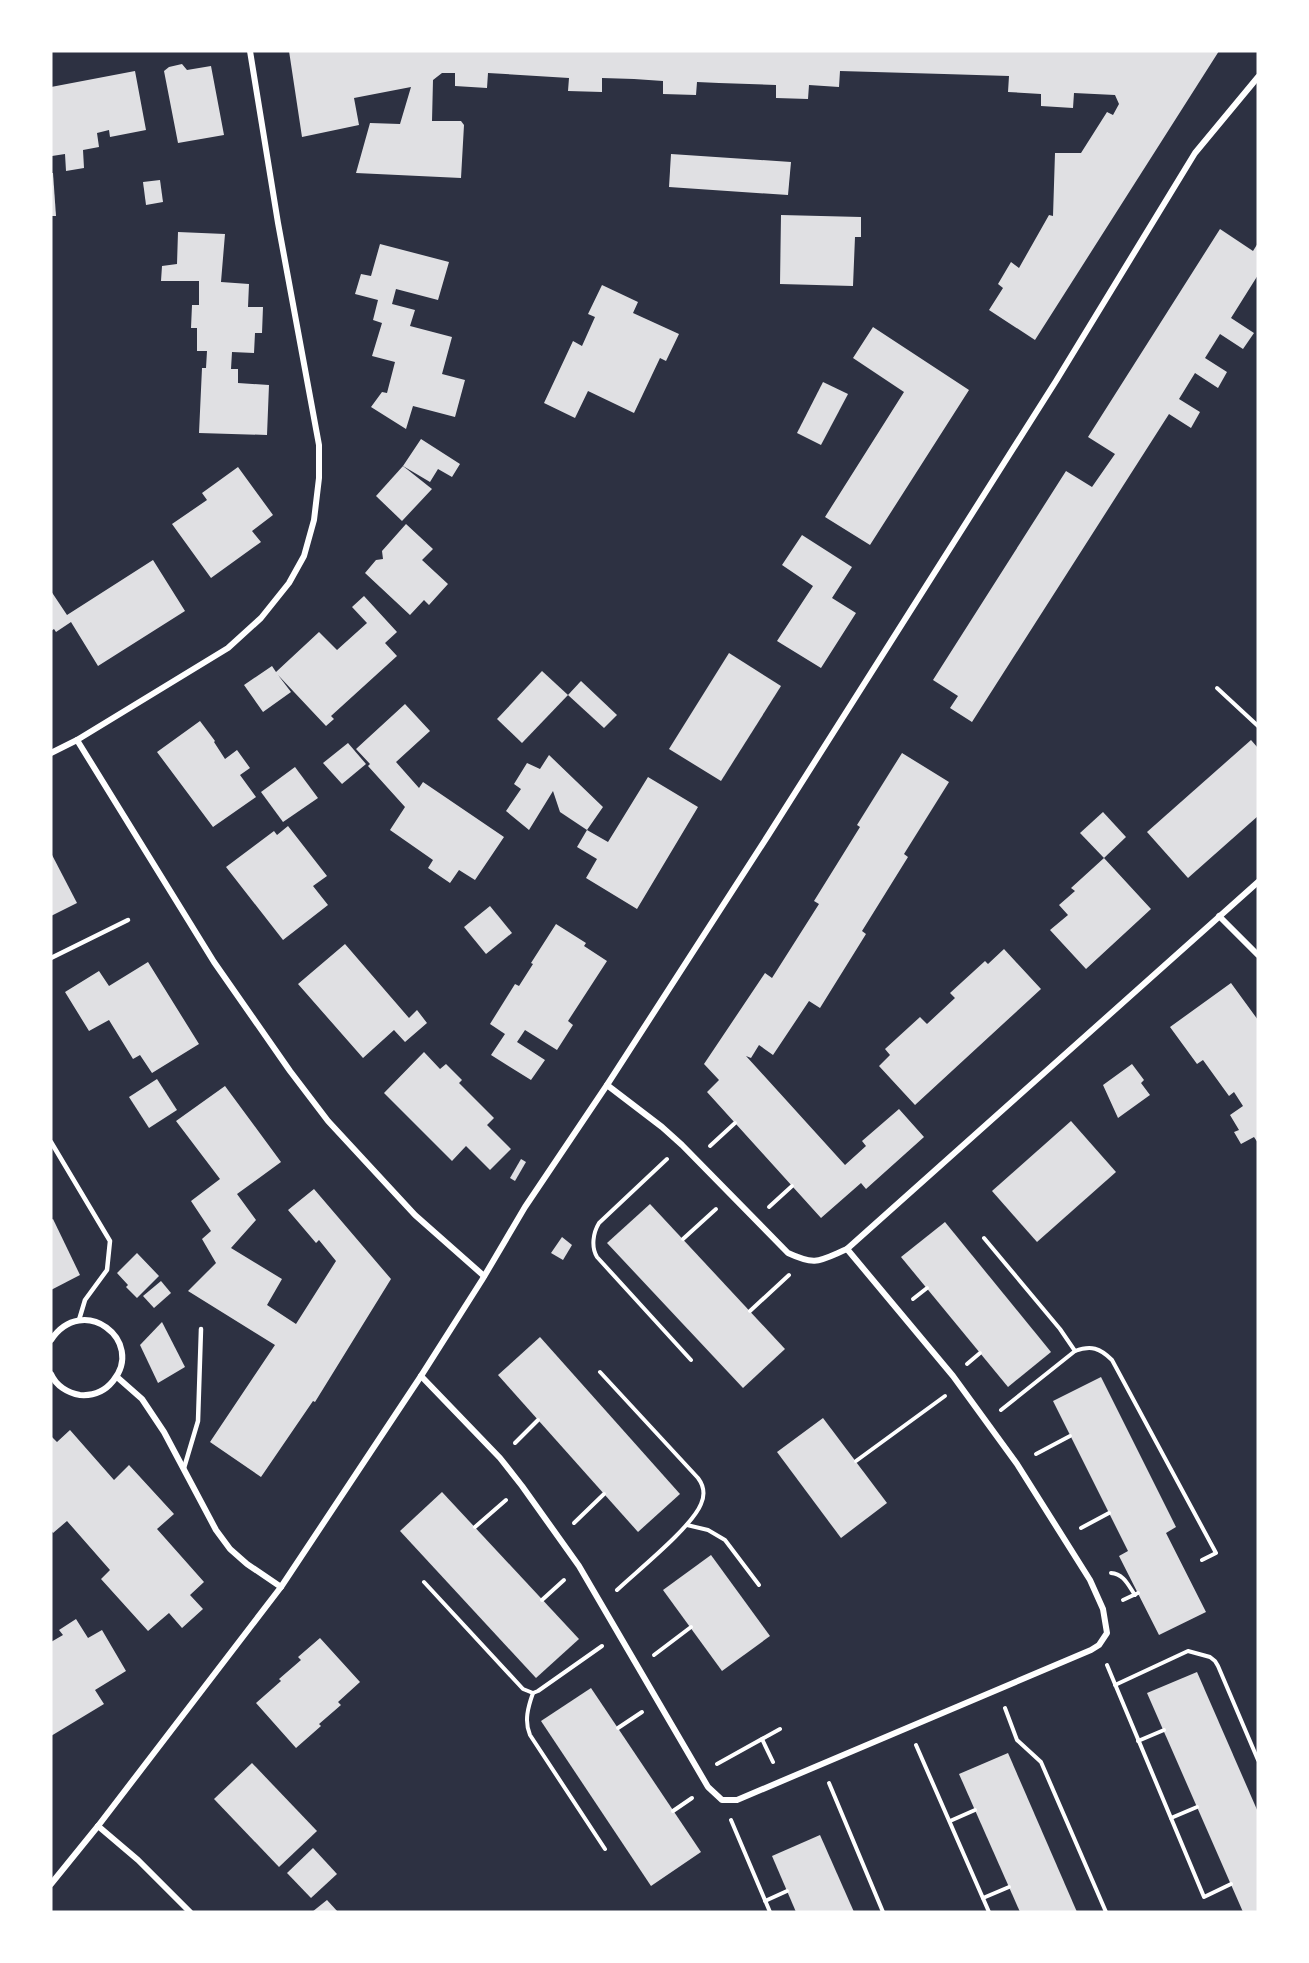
<svg xmlns="http://www.w3.org/2000/svg" width="1309" height="1963" font-family="Overpass,sans-serif">
	<style>
		.building { fill: #e0e0e3 }
		.lines { fill: none; stroke-linecap: round; stroke-linejoin: round }
		.path { stroke: #fff; stroke-width: 4 }
		.service { stroke: #fff; stroke-width: 4.5 }
		.minor { stroke: #fff; stroke-width: 6 }
	</style>
	<rect width="100%" height="100%" fill="#2d3142"/>
	<g class="building">
		<polygon points="289,51 1219,51 1035,340 989,310 1003,288 998,284 1011,262 1019,268 1049,215 1053,216 1055,153 1081,153 1107,112 1113,115 1119,104 1115,95 1074,93 1073,108 1041,106 1041,94 1008,92 1009,76 944,74 840,71 839,87 809,85 808,99 776,98 776,85 719,83 697,82 696,95 663,94 663,81 634,79 602,78 602,92 568,91 569,78 488,73 487,88 455,86 455,73 442,73 433,80 432,121 461,121 464,125 461,178 356,173 370,123 400,124 411,87 354,98 359,125 302,137"/>
		<polygon points="182,64 187,70 211,66 224,135 178,143 164,71 169,67"/>
		<polygon points="135,71 146,130 110,137 109,130 97,133 99,147 83,150 84,168 66,171 65,154 52,156 51,151 51,87"/>
		<polygon points="671,154 791,162 788,195 669,187"/>
		<polygon points="51,173 53,173 56,216 51,216"/>
		<polygon points="160,180 163,202 146,205 143,182"/>
		<polygon points="781,215 861,217 861,237 855,237 853,286 780,284"/>
		<polygon points="1220,229 1253,251 1258,243 1258,275 1231,318 1254,333 1243,349 1220,334 1205,358 1227,372 1218,388 1195,373 1179,399 1200,412 1191,428 1169,414 972,722 950,708 958,696 933,680 1066,471 1092,487 1115,454 1088,437"/>
		<polygon points="178,232 225,234 221,282 249,284 248,307 263,307 262,333 255,333 254,353 232,352 231,369 238,369 238,383 269,385 267,435 199,433 202,368 206,368 207,351 197,351 197,328 191,328 192,305 199,305 199,281 161,281 162,266 177,264"/>
		<polygon points="380,244 449,262 438,300 396,289 392,304 415,310 410,326 452,337 442,374 465,380 455,417 413,406 406,429 371,407 382,392 387,393 395,362 372,356 382,323 373,320 378,300 355,294 361,274 371,276"/>
		<polygon points="602,285 638,302 633,313 679,334 666,361 660,358 634,413 588,391 575,418 544,403 573,341 582,346 595,317 588,314"/>
		<polygon points="873,327 969,390 870,545 825,517 904,392 853,358"/>
		<polygon points="823,382 848,394 821,445 797,433"/>
		<polygon points="421,439 460,464 452,477 438,469 430,482 403,466"/>
		<polygon points="403,466 432,489 402,521 376,496"/>
		<polygon points="238,467 273,515 252,531 261,542 211,578 172,524 207,500 202,493"/>
		<polygon points="406,524 433,549 422,560 448,584 429,605 424,600 410,615 365,573 376,560 383,559 382,551"/>
		<polygon points="802,535 852,567 832,598 856,613 821,668 777,641 813,586 782,565"/>
		<polygon points="153,560 185,611 98,666 71,622 56,632 54,629 51,631 51,591 67,615"/>
		<polygon points="364,596 397,632 385,643 397,656 331,716 334,719 326,726 278,675 291,692 263,712 244,685 272,666 276,672 319,632 337,650 367,623 352,607"/>
		<polygon points="729,653 781,686 721,781 669,749"/>
		<polygon points="542,671 568,695 522,743 497,719"/>
		<polygon points="581,681 617,715 604,728 568,695"/>
		<polygon points="405,704 430,731 396,762 419,788 423,782 504,837 475,880 459,870 450,883 428,868 433,860 390,830 405,807 368,766 370,764 356,749"/>
		<polygon points="200,721 215,741 214,742 225,759 237,750 250,768 240,775 256,797 213,827 157,752"/>
		<polygon points="1251,740 1258,748 1258,816 1188,878 1147,832"/>
		<polygon points="348,743 366,764 342,784 323,763"/>
		<polygon points="902,753 949,782 904,854 908,857 862,931 866,934 820,1008 809,1001 773,1055 759,1045 751,1058 746,1056 845,1165 866,1146 862,1141 899,1109 924,1137 866,1189 861,1183 821,1218 707,1092 719,1080 704,1064 765,973 772,978 819,904 814,901 860,827 857,825"/>
		<polygon points="549,755 603,807 587,830 560,812 553,791 529,830 506,811 521,789 514,784 527,763 540,769"/>
		<polygon points="295,767 318,798 283,822 261,792"/>
		<polygon points="648,777 698,807 637,909 586,878 597,859 577,847 587,830 608,842"/>
		<polygon points="1103,812 1126,837 1104,858 1080,833"/>
		<polygon points="288,826 327,876 313,886 328,905 283,940 226,867 274,831 277,835"/>
		<polygon points="51,853 77,903 51,916"/>
		<polygon points="1104,858 1151,909 1086,969 1050,930 1068,915 1059,905 1075,891 1071,888"/>
		<polygon points="490,906 512,933 486,954 464,927"/>
		<polygon points="556,924 586,943 584,946 607,961 568,1021 573,1025 557,1050 525,1030 517,1042 545,1060 531,1080 491,1055 505,1034 490,1024 515,984 519,986 533,964 531,963"/>
		<polygon points="345,944 409,1018 417,1010 427,1023 405,1042 394,1030 363,1058 298,984"/>
		<polygon points="1004,949 1041,989 915,1105 879,1066 890,1055 885,1049 920,1017 927,1024 955,998 950,993 985,961 988,964"/>
		<polygon points="148,962 199,1044 152,1073 140,1055 133,1059 109,1020 89,1031 65,992 99,971 109,986"/>
		<polygon points="1231,983 1258,1020 1258,1143 1254,1137 1241,1144 1234,1132 1239,1130 1230,1115 1243,1106 1234,1092 1229,1096 1203,1060 1197,1064 1170,1027"/>
		<polygon points="424,1052 440,1069 446,1064 462,1080 459,1083 494,1118 487,1125 511,1149 490,1170 466,1146 452,1161 384,1093"/>
		<polygon points="1132,1064 1144,1080 1141,1083 1150,1095 1118,1118 1103,1085"/>
		<polygon points="157,1079 177,1110 149,1128 129,1097"/>
		<polygon points="225,1086 281,1162 237,1194 256,1220 231,1248 282,1279 267,1305 296,1324 336,1261 319,1240 316,1243 288,1210 314,1189 391,1279 315,1402 313,1401 261,1477 210,1442 275,1345 188,1291 216,1263 202,1239 211,1231 191,1201 220,1179 176,1121"/>
		<polygon points="1071,1121 1116,1172 1037,1242 992,1191"/>
		<polygon points="521,1159 526,1162 515,1181 510,1178"/>
		<polygon points="650,1204 785,1349 743,1388 607,1243"/>
		<polygon points="53,1219 80,1275 51,1290 51,1220"/>
		<polygon points="945,1222 1051,1352 1008,1387 901,1257"/>
		<polygon points="562,1237 572,1245 563,1260 551,1253"/>
		<polygon points="137,1253 159,1276 137,1298 126,1287 128,1285 117,1273"/>
		<polygon points="161,1281 171,1293 154,1308 143,1296"/>
		<polygon points="162,1322 185,1367 158,1383 140,1345"/>
		<polygon points="540,1337 680,1494 638,1532 498,1375"/>
		<polygon points="1101,1377 1176,1527 1166,1533 1206,1612 1159,1635 1119,1556 1128,1551 1053,1401"/>
		<polygon points="823,1418 887,1503 841,1538 777,1452"/>
		<polygon points="70,1430 114,1480 129,1465 174,1514 157,1529 204,1582 190,1595 203,1609 182,1628 169,1613 148,1631 101,1579 110,1570 67,1521 53,1533 51,1530 51,1436 57,1442"/>
		<polygon points="442,1492 579,1639 536,1678 400,1531"/>
		<polygon points="711,1555 770,1636 722,1671 663,1590"/>
		<polygon points="76,1619 88,1638 102,1630 126,1671 95,1690 104,1704 51,1736 51,1642 63,1635 59,1630"/>
		<polygon points="320,1638 360,1682 338,1702 341,1705 319,1724 321,1726 296,1748 256,1703 281,1681 279,1679 301,1660 298,1657"/>
		<polygon points="1197,1672 1258,1812 1258,1912 1243,1912 1147,1693"/>
		<polygon points="591,1688 701,1852 651,1886 541,1721"/>
		<polygon points="1008,1753 1077,1912 1020,1912 959,1774"/>
		<polygon points="252,1763 317,1831 279,1867 214,1799"/>
		<polygon points="820,1835 854,1912 796,1912 772,1856"/>
		<polygon points="313,1848 337,1874 311,1898 287,1873"/>
		<polygon points="327,1900 338,1912 312,1912"/>
	</g>
	<g class="lines">
		<g class="path">
			<polyline points="1217,688 1258,726"/>
			<polyline points="710,1146 735,1123"/>
			<path d="M667,1159l-68,64c-6,10 -8,24 -2,34l94,103"/>
			<polyline points="769,1207 792,1186"/>
			<polyline points="984,1238 1060,1329 1075,1351"/>
			<polyline points="683,1239 716,1209"/>
			<polyline points="913,1299 927,1288"/>
			<polyline points="750,1311 789,1275"/>
			<polyline points="967,1364 980,1353"/>
			<path d="M600,1372l98,106c6,8 7,17 3,26 -9,23 -64,67 -84,86"/>
			<path d="M1001,1410l74,-59c16,-6 25,-3 37,9l104,193 -14,7"/>
			<polyline points="515,1443 538,1420"/>
			<polyline points="1036,1454 1070,1436"/>
			<polyline points="856,1461 945,1396"/>
			<polyline points="574,1523 604,1494"/>
			<polyline points="687,1525 708,1530 725,1540 759,1585"/>
			<polyline points="475,1527 506,1500"/>
			<polyline points="1081,1528 1109,1513"/>
			<path d="M1111,1573c13,1 17,12 24,22"/>
			<polyline points="424,1582 523,1689 533,1693"/>
			<polyline points="542,1600 564,1580"/>
			<polyline points="1123,1600 1138,1593"/>
			<path d="M602,1646l-64,45 -5,2c-5,14 -9,28 -3,42l75,114"/>
			<polyline points="654,1655 691,1627"/>
			<polyline points="1107,1665 1204,1897 1231,1884"/>
			<polyline points="1115,1685 1188,1651 1210,1657 1215,1661 1218,1666 1258,1760"/>
			<polyline points="1005,1708 1017,1740 1041,1762 1106,1912"/>
			<polyline points="618,1728 642,1712"/>
			<polyline points="762,1739 773,1762"/>
			<polyline points="1138,1741 1164,1730"/>
			<polyline points="916,1745 989,1912"/>
			<polyline points="717,1764 780,1729"/>
			<polyline points="829,1783 883,1912"/>
			<polyline points="673,1811 692,1798"/>
			<polyline points="1171,1818 1197,1807"/>
			<polyline points="731,1820 770,1912"/>
			<polyline points="950,1821 975,1810"/>
			<polyline points="983,1898 1009,1887"/>
			<polyline points="765,1901 787,1891"/>
		</g>
		<g class="service">
			<polyline points="51,958 128,920"/>
			<polyline points="51,1142 110,1241 107,1270 85,1300 79,1320"/>
			<polyline points="184,1468 198,1421 201,1329"/>
		</g>
		<g class="minor">
			<polyline points="77,740 214,962 290,1071 328,1121 415,1215 484,1276"/>
			<polyline points="51,753 77,740 228,648 261,618 289,583 304,556 314,520 319,478 319,445 278,223 250,51"/>
			<polyline points="1219,916 1258,955"/>
			<path d="M607,1085l55,42 20,18 106,108c28,13 31,8 59,-4l411,-367"/>
			<path d="M51,1340c32,-48 95,1 62,41 -8,10 -20,15 -33,14 -12,-2 -24,-9 -29,-21"/>
			<polyline points="421,1376 500,1458 522,1486 579,1566 708,1787 722,1800 737,1800 1091,1650 1099,1645 1107,1633 1103,1609 1090,1580 1017,1464 953,1376 847,1249"/>
			<polyline points="117,1377 142,1399 164,1432 216,1530 230,1549 247,1564 281,1587"/>
			<polyline points="98,1826 138,1860 190,1912"/>
			<polyline points="51,1884 98,1826 281,1587 421,1376 482,1280 525,1207 607,1085 769,834 1056,381 1195,153 1258,77"/>
		</g>
	</g>
	<rect width="1309" height="1963" fill="none" stroke="#ffffff" stroke-width="105"/>
</svg>
